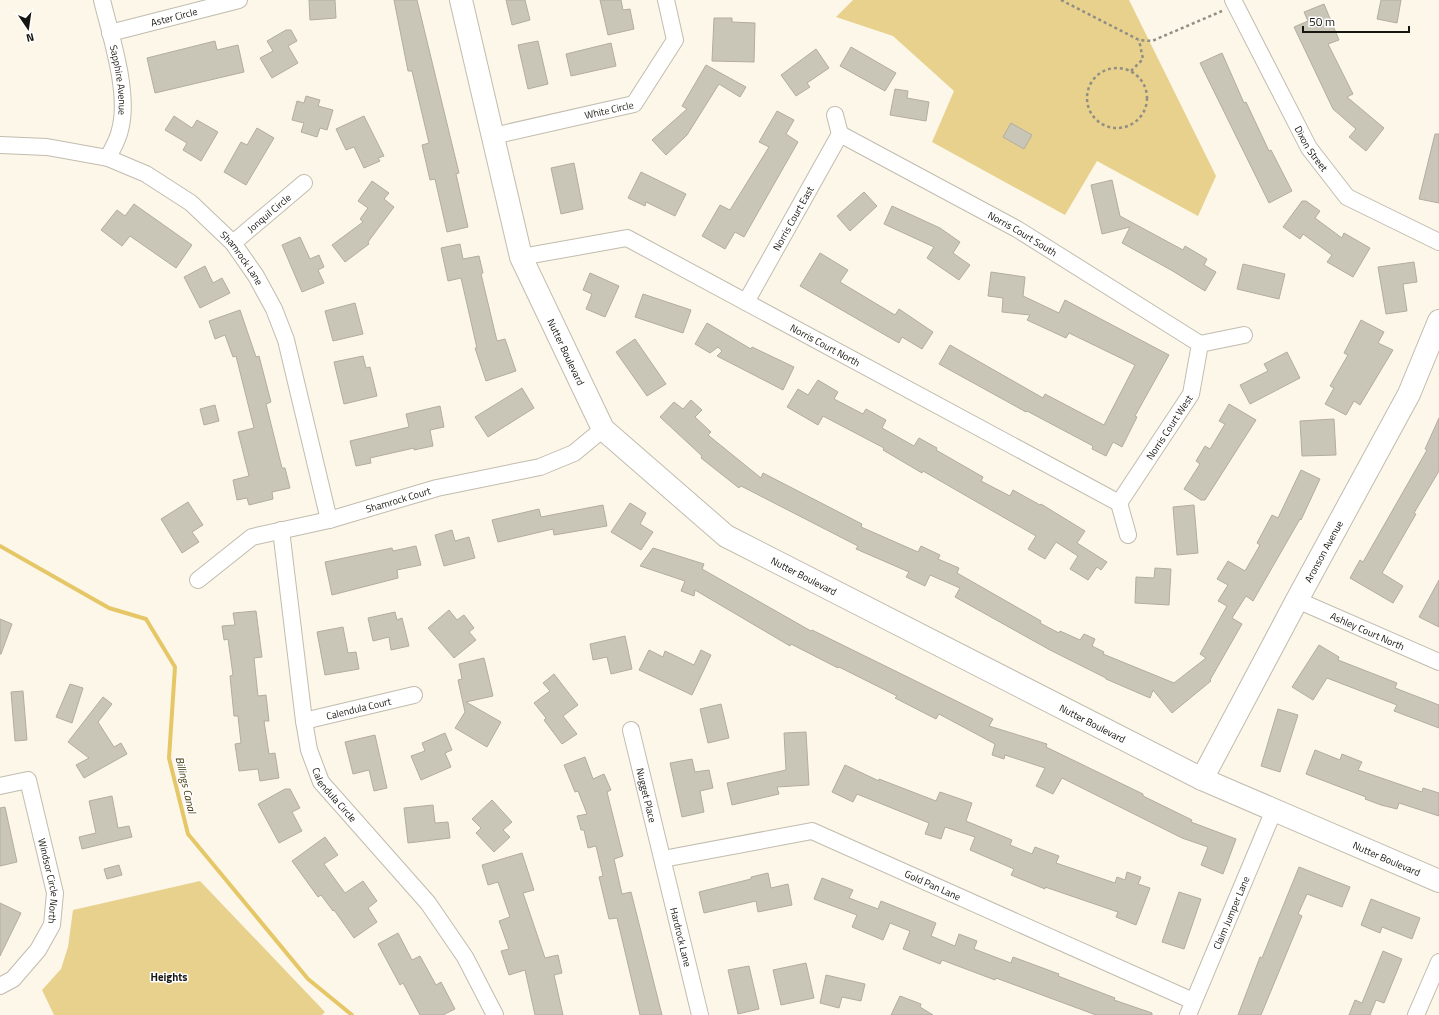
<svg xmlns="http://www.w3.org/2000/svg" width="1439" height="1015" font-family="'Titillium Web',sans-serif">
	<style>
		.green { fill: #e8d18d }
		.lines { fill: none; stroke-linecap: round; stroke-linejoin: round }
		.stream { stroke: #e6c767; stroke-width: 4 }
		.building { fill: #cac6b7; stroke: #b2ad9f }
		.street-casing { stroke: #c1bcae; stroke-width: 18 }
		.secondary-casing { stroke: #c1bcae; stroke-width: 24 }
		.path { stroke: #918e83; stroke-width: 2.5; stroke-dasharray: 3 3; stroke-linecap: butt }
		.street { stroke: #fff; stroke-width: 16 }
		.secondary { stroke: #fff; stroke-width: 22 }
		.labels { text-anchor: middle; stroke-width: 3; stroke-linejoin: round; paint-order: stroke }
		.street-label { font-size: 10px; fill: #171510; stroke: #fff }
		.water-label { font-size: 11px; font-style: italic; fill: #45390f; stroke: #fff }
		.neighbourhood-label { font-size: 11px; font-weight: bold; fill: #171510; stroke: #fff }
	</style>
	<rect width="100%" height="100%" fill="#fcf7e8"/>
	<g class="green">
		<polygon points="853,0 1129,0 1216,176 1198,216 1097,161 1065,215 932,142 954,91 893,36 836,17"/>
		<polygon points="200,881 325,1012 322,1015 54,1015 42,990 61,969 68,947 73,910"/>
	</g>
	<g class="lines">
		<polyline class="stream" points="0,546 109,608 146,619 175,667 169,758 188,834 308,979 352,1015"/>
	</g>
	<g class="building">
		<polygon points="309,0 335,0 336,18 310,20"/>
		<polygon points="394,0 417,0 459,173 456,174 468,227 447,232 435,179 430,180 422,145 429,143 412,71 408,71"/>
		<polygon points="506,0 525,0 530,20 512,25"/>
		<polygon points="600,0 621,0 623,10 630,9 634,29 608,35"/>
		<polygon points="1381,0 1401,0 1397,23 1377,19"/>
		<polygon points="1324,4 1339,40 1328,44 1353,94 1347,97 1384,128 1366,151 1349,137 1356,129 1333,109 1294,27 1308,21 1304,12"/>
		<polygon points="714,18 732,18 732,22 755,23 754,62 712,61"/>
		<polygon points="286,30 291,30 297,41 288,46 298,63 272,78 260,58 273,51 267,41"/>
		<polygon points="215,41 217,50 238,45 244,72 155,93 147,58"/>
		<polygon points="538,41 548,84 528,89 518,45"/>
		<polygon points="611,43 616,66 571,76 566,54"/>
		<polygon points="851,47 896,73 885,91 840,66"/>
		<polygon points="816,49 829,68 807,83 810,87 796,96 781,75"/>
		<polygon points="1222,53 1244,103 1246,102 1269,151 1271,150 1292,191 1269,203 1200,63"/>
		<polygon points="706,65 746,87 740,97 719,84 687,135 666,155 652,140 687,109 682,106"/>
		<polygon points="895,89 908,91 907,98 929,102 926,121 890,115"/>
		<polygon points="306,96 320,100 318,106 333,110 327,130 320,128 317,137 301,132 304,123 292,120 297,101 304,103"/>
		<polygon points="777,111 794,120 786,134 798,142 744,237 735,232 725,249 702,236 720,205 730,210 769,147 759,142"/>
		<polygon points="174,116 192,128 197,120 218,132 201,161 183,150 187,143 165,130"/>
		<polygon points="364,116 384,156 378,158 380,161 364,168 354,147 346,150 336,129"/>
		<polygon points="1011,123 1032,135 1024,149 1003,137"/>
		<polygon points="257,128 274,138 246,185 224,172 241,142 247,145"/>
		<polygon points="1435,134 1439,134 1439,203 1419,199"/>
		<polygon points="574,163 583,209 561,214 551,168"/>
		<polygon points="641,172 686,194 675,216 646,202 645,206 628,198"/>
		<polygon points="1112,180 1120,216 1183,250 1185,246 1207,259 1204,265 1216,272 1205,291 1171,270 1122,243 1130,227 1102,234 1091,185"/>
		<polygon points="372,181 389,193 384,199 394,207 368,242 369,244 345,262 332,245 363,222 360,219 368,208 358,201"/>
		<polygon points="864,192 877,206 850,231 837,216"/>
		<polygon points="1302,201 1306,201 1320,211 1315,218 1342,238 1344,233 1370,248 1353,277 1327,262 1332,255 1303,234 1300,239 1283,227"/>
		<polygon points="134,204 192,245 176,268 130,236 122,246 101,230 117,210 125,216"/>
		<polygon points="892,206 940,228 960,242 953,253 970,265 959,280 927,258 934,247 884,224"/>
		<polygon points="300,237 310,259 319,255 324,267 318,270 324,283 302,292 282,245"/>
		<polygon points="460,244 463,259 479,256 483,273 481,274 497,341 505,339 516,371 486,381 475,348 477,348 461,278 448,281 441,248"/>
		<polygon points="820,253 848,270 840,282 895,315 899,309 933,332 922,349 902,337 899,343 800,286"/>
		<polygon points="1414,262 1417,282 1403,284 1407,311 1386,314 1378,267"/>
		<polygon points="1243,264 1285,274 1279,299 1237,289"/>
		<polygon points="205,266 213,283 222,278 230,293 200,308 184,277"/>
		<polygon points="991,272 1025,277 1023,296 1059,313 1065,300 1169,355 1135,416 1137,417 1122,447 1113,442 1106,456 1092,449 1093,446 1027,411 1026,412 939,364 950,345 1043,398 1045,394 1104,425 1135,365 1069,333 1066,338 1027,320 1030,315 1002,312 1003,298 988,296"/>
		<polygon points="590,273 619,286 605,317 586,309 592,294 583,290"/>
		<polygon points="643,294 691,310 683,333 635,317"/>
		<polygon points="355,303 363,334 333,341 325,311"/>
		<polygon points="240,310 256,357 259,356 271,402 266,404 282,468 285,468 290,488 272,492 273,499 249,505 247,498 237,500 233,480 249,476 238,432 254,428 236,356 233,357 225,335 215,339 209,321"/>
		<polygon points="1361,320 1384,332 1378,343 1393,350 1360,405 1354,401 1346,415 1325,404 1334,388 1330,386 1348,355 1344,353"/>
		<polygon points="707,323 751,349 752,347 794,367 783,390 717,356 722,351 718,347 710,353 695,344"/>
		<polygon points="635,339 666,384 647,396 616,352"/>
		<polygon points="1287,352 1300,378 1250,404 1240,385 1268,371 1264,364"/>
		<polygon points="363,356 366,368 370,367 377,396 344,404 334,362"/>
		<polygon points="818,380 838,392 834,399 863,414 866,409 886,420 882,428 914,446 919,438 937,448 936,450 983,477 981,481 1010,496 1013,490 1040,505 1041,504 1085,531 1077,543 1107,562 1101,570 1097,567 1088,580 1070,569 1078,556 1056,542 1045,559 1028,549 1036,536 923,471 922,473 883,450 884,448 823,416 818,425 787,407 798,389 808,395"/>
		<polygon points="522,388 534,408 488,437 475,417"/>
		<polygon points="691,400 702,410 695,417 711,432 708,435 761,478 763,473 862,524 861,527 918,552 921,546 940,555 938,559 959,568 957,573 1041,621 1040,623 1059,633 1060,631 1080,640 1084,634 1095,639 1092,646 1104,652 1103,654 1174,683 1206,658 1200,654 1227,606 1218,601 1228,585 1217,579 1228,561 1245,571 1260,545 1257,543 1272,515 1278,518 1301,470 1320,479 1301,520 1300,519 1253,601 1246,596 1232,618 1242,624 1210,680 1211,681 1172,713 1153,690 1150,698 1106,679 1106,678 1050,650 955,597 960,588 930,575 925,586 906,577 909,572 856,549 858,546 741,486 739,488 701,458 702,456 660,417 674,402 683,409"/>
		<polygon points="1229,404 1256,420 1205,500 1201,500 1184,489 1200,464 1196,461 1205,446 1210,449 1225,424 1219,421"/>
		<polygon points="215,405 219,421 204,425 200,409"/>
		<polygon points="440,406 444,427 430,430 433,446 414,450 414,448 370,458 371,463 356,466 350,441 409,427 406,414"/>
		<polygon points="1439,418 1439,471 1414,513 1416,514 1382,573 1403,586 1393,603 1350,578 1360,560 1363,562 1427,450 1425,449"/>
		<polygon points="1334,419 1336,455 1302,456 1300,421"/>
		<polygon points="188,502 203,525 192,532 199,542 182,553 161,519"/>
		<polygon points="630,503 646,513 640,524 653,532 641,550 611,532"/>
		<polygon points="603,505 607,526 554,535 553,529 498,542 492,520 539,509 541,517"/>
		<polygon points="1194,505 1198,553 1177,555 1173,507"/>
		<polygon points="452,530 455,541 469,537 475,558 444,566 435,535"/>
		<polygon points="416,546 421,565 397,570 398,578 332,595 325,562 392,548 393,551"/>
		<polygon points="653,548 704,564 702,569 811,631 812,630 993,719 989,726 1047,744 1046,747 1143,794 1143,796 1192,820 1191,822 1236,839 1223,874 1201,865 1208,847 1182,838 1062,778 1053,794 1036,786 1045,768 1005,755 1004,759 992,755 995,744 939,714 936,719 895,698 897,696 839,667 838,668 791,644 790,646 695,590 694,596 681,591 685,581 640,566"/>
		<polygon points="1155,568 1171,569 1169,605 1135,603 1136,577 1154,578"/>
		<polygon points="1439,580 1439,627 1419,617"/>
		<polygon points="449,610 457,620 464,615 474,628 469,632 476,640 454,658 428,628"/>
		<polygon points="256,611 262,657 254,658 258,696 266,695 269,721 264,721 269,754 275,753 279,778 260,781 258,769 239,771 235,744 241,743 238,716 234,716 230,676 233,675 228,639 224,640 222,626 235,625 233,613"/>
		<polygon points="395,612 397,620 402,618 409,646 391,650 389,637 373,641 368,618"/>
		<polygon points="0,619 12,624 1,654 0,654"/>
		<polygon points="343,627 348,653 356,652 359,669 325,675 317,632"/>
		<polygon points="625,636 632,669 611,674 607,657 593,660 590,644"/>
		<polygon points="1319,645 1339,657 1338,660 1397,683 1395,688 1439,705 1439,728 1394,711 1397,705 1327,678 1313,700 1292,687"/>
		<polygon points="649,650 663,657 665,651 694,665 701,650 711,655 692,695 639,670"/>
		<polygon points="484,658 493,696 466,702 501,722 487,747 455,728 465,712 458,680 462,679 459,664"/>
		<polygon points="554,674 578,705 563,716 577,734 562,744 544,720 546,718 534,703 550,691 543,683"/>
		<polygon points="70,684 83,688 72,723 56,717"/>
		<polygon points="23,691 27,740 15,741 11,692"/>
		<polygon points="103,697 112,704 98,722 114,747 121,743 127,754 84,778 76,765 89,758 68,742"/>
		<polygon points="721,704 729,738 708,743 700,709"/>
		<polygon points="1278,709 1298,715 1280,772 1261,766"/>
		<polygon points="806,732 809,785 777,787 779,794 732,805 727,783 786,770 784,733"/>
		<polygon points="445,733 452,750 445,753 451,767 421,780 411,756 425,751 422,743"/>
		<polygon points="375,735 387,788 374,791 369,770 353,774 345,742"/>
		<polygon points="1315,750 1340,760 1342,754 1362,762 1358,770 1422,792 1423,788 1439,793 1439,816 1399,803 1397,809 1381,805 1365,799 1366,797 1306,774"/>
		<polygon points="585,757 593,779 604,774 611,790 607,792 623,856 614,859 622,894 631,892 662,1015 640,1015 617,918 609,919 599,877 603,876 596,846 588,848 584,830 581,830 577,816 587,814 578,791 575,792 564,765"/>
		<polygon points="692,759 695,772 709,770 713,788 700,791 704,812 682,817 670,763"/>
		<polygon points="845,765 879,781 879,779 936,801 940,792 972,803 966,821 1012,840 1010,845 1032,854 1035,847 1059,856 1056,863 1115,883 1117,877 1125,880 1127,872 1141,877 1138,884 1150,888 1136,925 1116,917 1118,912 1045,887 1045,889 1011,875 1014,869 970,850 975,837 945,827 941,839 925,834 929,823 857,794 853,802 832,792"/>
		<polygon points="285,789 290,789 300,808 292,812 302,831 279,843 258,804"/>
		<polygon points="112,796 118,828 129,826 132,837 82,849 79,837 96,833 89,801"/>
		<polygon points="492,800 512,822 503,830 510,837 494,852 476,833 481,828 472,819"/>
		<polygon points="433,805 435,823 448,822 450,838 408,843 404,808"/>
		<polygon points="5,807 17,862 0,866 0,808"/>
		<polygon points="325,837 338,855 324,864 345,893 363,881 377,901 368,908 377,922 354,938 334,910 333,911 321,895 318,897 292,861"/>
		<polygon points="522,853 534,890 523,893 545,958 558,955 562,973 554,975 563,1015 535,1015 525,970 509,975 501,951 509,949 499,921 510,917 498,882 488,885 482,865"/>
		<polygon points="119,865 122,875 107,879 104,869"/>
		<polygon points="1299,867 1350,887 1342,907 1307,894 1298,914 1302,916 1261,1015 1238,1015 1260,957 1262,958"/>
		<polygon points="768,873 771,888 788,884 792,905 758,912 756,901 704,913 699,892 751,879 751,877"/>
		<polygon points="822,878 853,890 849,898 878,909 881,901 936,923 931,936 955,946 959,934 977,941 974,949 1011,963 1013,957 1059,974 1058,976 1115,998 1114,1000 1152,1013 1152,1015 1096,1015 996,978 995,980 942,960 940,964 903,949 910,931 890,923 883,940 852,927 857,915 814,899"/>
		<polygon points="1179,892 1201,899 1184,949 1162,942"/>
		<polygon points="1371,899 1420,918 1412,939 1382,927 1380,933 1361,925"/>
		<polygon points="0,903 21,913 0,956"/>
		<polygon points="398,933 412,960 420,956 436,985 441,982 455,1009 443,1015 420,1015 403,983 400,985 378,944"/>
		<polygon points="1383,951 1402,959 1384,1003 1376,1000 1370,1015 1349,1015 1355,1000 1362,1003"/>
		<polygon points="806,963 814,998 781,1005 773,970"/>
		<polygon points="749,966 759,1009 738,1014 728,970"/>
		<polygon points="826,975 865,984 861,1001 842,997 839,1008 820,1003"/>
		<polygon points="900,996 921,1004 920,1007 933,1015 891,1015"/>
	</g>
	<g class="lines">
		<defs>
			<g id="street">
				<path id="s1" d="M102,0c9,37 28,94 18,130 -2,10 -8,19 -12,28"/>
				<path id="s2" d="M1233,0l76,148 38,49 92,45"/>
				<path id="s3" d="M110,33l129,-33"/>
				<polyline points="835,115 840,134"/>
				<path id="s4" d="M840,134l177,95 183,115"/>
				<path id="s5" d="M493,136l141,-32 41,-64 -9,-40"/>
				<path id="s6" d="M0,145l47,2 61,11 38,16 45,29 42,40 23,33 18,33 12,31 43,180"/>
				<path id="s7" d="M233,243l71,-60"/>
				<path id="s8" d="M521,257l106,-19 492,265"/>
				<path id="s9" d="M746,302l94,-168"/>
				<polyline points="1200,344 1244,335"/>
				<path id="s10" d="M1119,503l72,-109 9,-50"/>
				<polyline points="1119,503 1128,535"/>
				<path id="s11" d="M281,530l23,191 5,29 12,32 107,121 37,54 30,58"/>
				<path id="s12" d="M198,580l54,-43 77,-17 108,-32 103,-21 34,-14 29,-24"/>
				<path id="s13" d="M1297,600l142,62"/>
				<path id="s14" d="M304,721l110,-26"/>
				<path id="s15" d="M631,730l69,285"/>
				<path id="s16" d="M0,786l28,-6 27,113 -3,32 -14,25 -25,29 -13,7"/>
				<path id="s17" d="M663,859l149,-28 381,170"/>
				<path id="s18" d="M1188,1015l86,-205"/>
				<polyline points="1416,1015 1439,962"/>
			</g>
			<g id="secondary">
				<path id="s19" d="M461,0l60,257 82,172 123,107 476,243 237,102"/>
				<path id="s20" d="M1202,779l95,-179 112,-206 30,-73"/>
			</g>
		</defs>
		<use href="#street" class="street-casing"/>
		<use href="#secondary" class="secondary-casing"/>
		<g class="path">
			<polyline points="1061,0 1139,40 1152,41 1222,11"/>
			<circle cx="1117" cy="98" r="30"/>
			<polyline points="1131,71 1143,59 1139,40"/>
		</g>
		<use href="#street" class="street"/>
		<use href="#secondary" class="secondary"/>
	</g>
	<g class="labels">
		<g class="street-label">
			<text dy="4" stroke="none"><textPath href="#s3" startOffset="66">Aster Circle</textPath></text>
			<text dy="4" stroke="none"><textPath href="#s1" startOffset="82">Sapphire Avenue</textPath></text>
			<text dy="4" stroke="none"><textPath href="#s5" startOffset="119">White Circle</textPath></text>
			<text dy="4" stroke="none"><textPath href="#s2" startOffset="168">Dixon Street</textPath></text>
			<text dy="4" stroke="none"><textPath href="#s7" startOffset="47">Jonquil Circle</textPath></text>
			<text dy="4" stroke="none"><textPath href="#s9" startOffset="96">Norris Court East</textPath></text>
			<text dy="4" stroke="none"><textPath href="#s4" startOffset="208">Norris Court South</textPath></text>
			<text dy="4" stroke="none"><textPath href="#s6" startOffset="279">Shamrock Lane</textPath></text>
			<text dy="4" stroke="none"><textPath href="#s8" startOffset="333">Norris Court North</textPath></text>
			<text dy="4" stroke="none"><textPath href="#s19" startOffset="369">Nutter Boulevard</textPath></text>
			<text dy="4" stroke="none"><textPath href="#s10" startOffset="91">Norris Court West</textPath></text>
			<text dy="4" stroke="none"><textPath href="#s12" startOffset="220">Shamrock Court</textPath></text>
			<text dy="4" stroke="none"><textPath href="#s20" startOffset="258">Aronson Avenue</textPath></text>
			<text dy="4" stroke="none"><textPath href="#s19" startOffset="705">Nutter Boulevard</textPath></text>
			<text dy="4" stroke="none"><textPath href="#s13" startOffset="77">Ashley Court North</textPath></text>
			<text dy="4" stroke="none"><textPath href="#s14" startOffset="56">Calendula Court</textPath></text>
			<text dy="4" stroke="none"><textPath href="#s19" startOffset="1029">Nutter Boulevard</textPath></text>
			<text dy="4" stroke="none"><textPath href="#s11" startOffset="274">Calendula Circle</textPath></text>
			<text dy="4" stroke="none"><textPath href="#s15" startOffset="67">Nugget Place</textPath></text>
			<text dy="4" stroke="none"><textPath href="#s19" startOffset="1353">Nutter Boulevard</textPath></text>
			<text dy="4" stroke="none"><textPath href="#s16" startOffset="132">Windsor Circle North</textPath></text>
			<text dy="4" stroke="none"><textPath href="#s17" startOffset="284">Gold Pan Lane</textPath></text>
			<text dy="4" stroke="none"><textPath href="#s18" startOffset="111">Claim Jumper Lane</textPath></text>
			<text dy="4" stroke="none"><textPath href="#s15" startOffset="213">Hardrock Lane</textPath></text>
		</g>
		<g class="water-label">
			<text transform="translate(186 785) rotate(77)" y="4">Billings Canal</text>
		</g>
		<g class="neighbourhood-label">
			<text x="169" y="981">Heights</text>
		</g>
	</g>
	<g transform="translate(28 28) rotate(167)" stroke="#ffffff" stroke-width="3" paint-order="stroke">
	<path d="M0-3L7 15L0 10L-7 15Z" fill="#171510"/>
	<text y="-6" font-size="11" font-weight="bold" text-anchor="middle" fill="#171510">N</text>
	</g>
	<path d="M1303 26v6h106v-6" fill="none" stroke="#171510" stroke-width="2"/>
	<text x="1309" y="26" font-size="12" fill="#171510" stroke="#ffffff" stroke-width="3" paint-order="stroke">50 m</text>
</svg>
